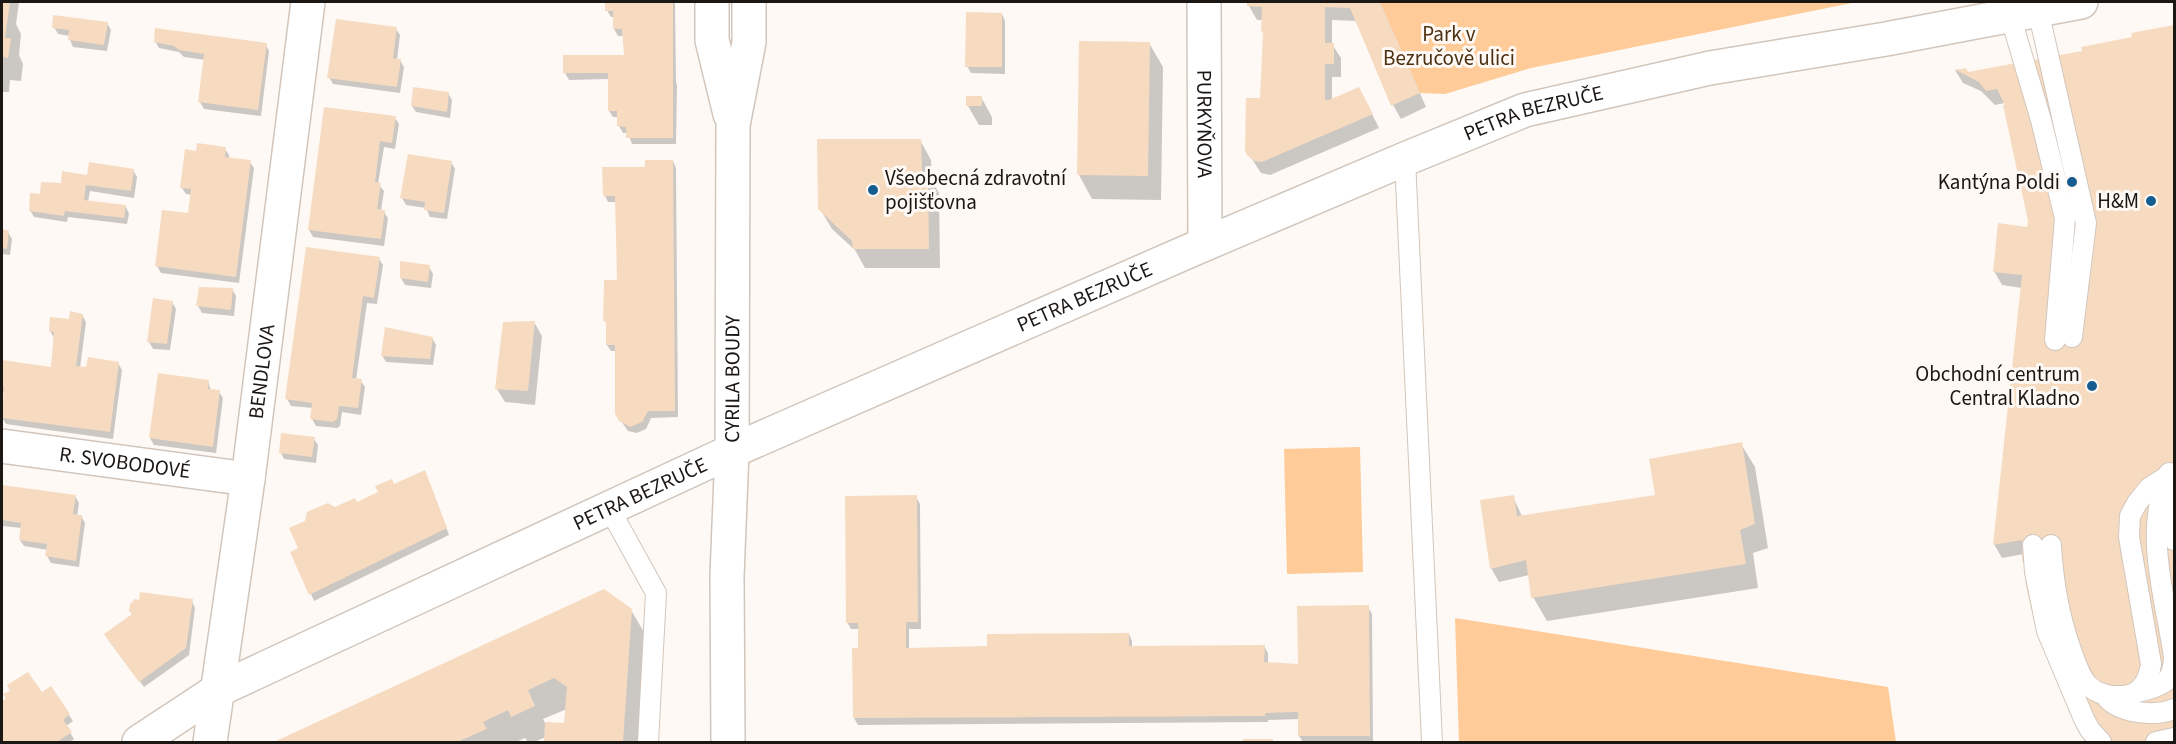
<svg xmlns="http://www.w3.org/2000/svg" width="2176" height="744" font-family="'Source Sans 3',sans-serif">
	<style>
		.green { fill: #fecb99 }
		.shadow { fill: #0003; fill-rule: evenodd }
		.building { fill: #f7dbc1 }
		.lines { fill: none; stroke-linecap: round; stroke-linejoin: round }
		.service-casing { stroke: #d2c6bc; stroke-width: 22 }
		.minor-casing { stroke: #d2c6bc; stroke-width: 36 }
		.tertiary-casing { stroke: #d2c6bc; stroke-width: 36 }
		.service { stroke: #fff; stroke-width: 20 }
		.minor { stroke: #fff; stroke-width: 33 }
		.tertiary { stroke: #fff; stroke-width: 33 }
		.poi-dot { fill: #155d91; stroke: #fef9f4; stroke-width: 2 }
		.labels { text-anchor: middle; stroke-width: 6; stroke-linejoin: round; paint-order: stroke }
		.park-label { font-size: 21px; fill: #4b3012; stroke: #fef9f4 }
		.street-label { font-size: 21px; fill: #1b1714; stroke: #fef9f4 }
		.poi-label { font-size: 21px; fill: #1b1714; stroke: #fef9f4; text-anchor: end }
	</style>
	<rect width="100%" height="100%" fill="#fef9f4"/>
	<g class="green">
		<polygon points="1380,2 1857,2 1531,68 1445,94 1420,93"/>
		<polygon points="1360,447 1363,572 1287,574 1284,449"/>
		<polygon points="1455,618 1888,687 1896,742 1459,742"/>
	</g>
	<g class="shadow">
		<polygon points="2,2 19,2 16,24 21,34 19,55 23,64 21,81 10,80 9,92 2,92"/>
		<polygon points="607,2 675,2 676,82 677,85 676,144 632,144 628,133 623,133 619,126 619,117 613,117 609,111 609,79 569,80 565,73 626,56 624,36 618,36 614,29 614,17 611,17 607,10"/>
		<polygon points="1249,2 1380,2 1426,107 1401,119 1393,105 1357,21 1332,20 1332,44 1341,58 1341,77 1332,77 1332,100 1366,102 1379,128 1270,175 1261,173 1246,150 1262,100 1265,34 1263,20 1257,20 1249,6"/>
		<polygon points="1002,14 1005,21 1005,74 971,73 967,66"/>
		<polygon points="107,23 111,30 107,51 73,47 70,40 70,36 58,34 54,27"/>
		<polygon points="2174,27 2174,742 2086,742 2081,734 2024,561 2024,554 2002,558 1994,544 2022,288 2002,285 1994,271 2029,228 2030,221 2010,102 1995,105 1981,91 1963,83 1955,70 1965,69 1968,74 2083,52 2133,39 2133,34"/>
		<polygon points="396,29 400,35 397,60 400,60 404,67 400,93 333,84 329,77"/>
		<polygon points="155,41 266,45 269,51 261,116 204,109 200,102 205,60 184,57 179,52 159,48"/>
		<polygon points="1149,43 1163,67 1161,200 1092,199 1079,175"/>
		<polygon points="448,93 452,100 450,118 416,112 412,106"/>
		<polygon points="981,97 992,117 992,125 979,125 968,106"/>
		<polygon points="395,118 399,124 395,149 384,147 378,184 384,191 381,211 384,212 388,218 384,246 313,237 309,230"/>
		<polygon points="920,140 931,160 932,181 939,193 940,268 865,268 855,250 832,229 820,209"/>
		<polygon points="225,149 229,155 229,159 250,162 254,168 239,283 161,273 157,266 189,215 192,195 186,194 182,188 197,153"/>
		<polygon points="673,161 676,168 678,417 651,418 646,429 637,433 628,431 621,421 616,351 611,351 607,345 607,325 605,321 618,281 617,202 608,202 605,196 647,168"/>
		<polygon points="451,162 455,169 447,219 430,217 426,208 406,205 402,198"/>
		<polygon points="133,170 137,177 134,198 90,191 88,202 126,207 129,214 127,224 68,217 67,222 34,217 30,210 41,195 62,185 88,177"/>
		<polygon points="2,231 8,232 12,239 10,255 2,254"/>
		<polygon points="379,259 383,265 377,304 367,303 356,380 361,381 365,387 361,415 342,412 340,426 337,428 316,426 312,419 313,408 291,406 287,399"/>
		<polygon points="429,267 433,274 431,288 405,285 401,278"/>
		<polygon points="232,289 236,296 234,316 202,313 198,306"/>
		<polygon points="172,302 176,309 170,350 153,349 149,342"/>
		<polygon points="82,315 86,322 80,368 118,363 122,370 113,439 6,424 2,417 5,393 2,392 2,362 52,369 54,338 50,331"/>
		<polygon points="534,322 542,336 535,405 505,402 497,389"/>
		<polygon points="432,338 436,345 433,365 386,362 382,355"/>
		<polygon points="208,381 211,391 219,392 223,398 216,453 154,445 150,438"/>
		<polygon points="314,439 318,445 316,463 284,459 281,453"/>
		<polygon points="1741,444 1755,467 1768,548 1753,553 1758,588 1547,621 1533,597 1529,575 1499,582 1491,568 1513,497 1522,516 1657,496"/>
		<polygon points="428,479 449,535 314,601 311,594 300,549 306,522 335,509 357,503 394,486"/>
		<polygon points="2,486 75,496 79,503 77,516 81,516 85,523 79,567 51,563 47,556 48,550 24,546 20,540 22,528 2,526"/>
		<polygon points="916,497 920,504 921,629 909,629 909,649 989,648 1129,634 1132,641 1132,647 1264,646 1268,653 1268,663 1299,665 1368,607 1372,614 1373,742 1303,742 1299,736 1299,719 1268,720 1268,722 858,725 854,718 860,629 851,629 847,622"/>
		<path d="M604,591l27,19 17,29 -7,103h-95v-5l-12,5h-6l-3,-4 -9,4h-207l-3,-5h-3l2,5h-27zM567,709l-1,16 -21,-2 -2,-4z"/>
		<polygon points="192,601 195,608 189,655 144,687 109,641"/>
		<polygon points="50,688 73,721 66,726 74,739 70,742 2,742 2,728 4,726 2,721 2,703 8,699 42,694"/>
	</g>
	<g class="building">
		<polygon points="2,2 10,2 5,38 11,38 8,58 2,57"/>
		<polygon points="605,2 673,2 673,138 626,138 626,127 617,126 617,111 608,111 608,73 563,73 563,55 624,55 622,29 613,29 613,11 605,11"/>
		<polygon points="1247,2 1380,2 1420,93 1391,106 1350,8 1325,7 1325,43 1334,43 1334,64 1325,64 1325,100 1329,100 1359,87 1373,114 1262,162 1254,161 1247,155 1245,150 1246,98 1260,98 1263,31 1261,32 1262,7 1247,6"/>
		<polygon points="966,12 1002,13 1002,67 965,67"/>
		<polygon points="53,15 108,22 104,45 68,40 69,30 52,28"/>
		<polygon points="336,19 397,27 393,58 401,59 397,87 327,78"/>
		<polygon points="2174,25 2174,742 2085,742 2036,630 2026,586 2024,561 2022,562 2022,540 1993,545 2022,275 1993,272 1998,223 2027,227 2028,221 2003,105 2005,105 1997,89 1986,91 1979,82 1956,70 1966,68 1968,72 2082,51 2081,47 2132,37 2131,33"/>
		<polygon points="155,28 267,43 258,110 198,102 204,54 179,50 174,46 154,42"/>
		<polygon points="1079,41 1150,42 1148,176 1077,175"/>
		<polygon points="413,87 449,92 447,112 411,106"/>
		<rect x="966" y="96" width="16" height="10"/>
		<polygon points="324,107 396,116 392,143 380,141 375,182 381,183 377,209 385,210 381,239 308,230"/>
		<polygon points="817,139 921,139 922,172 928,172 929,249 853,249 852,241 818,209"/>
		<polygon points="197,143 226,147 225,157 251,160 236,277 155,266 162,210 188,213 191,189 180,188 185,149 196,151"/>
		<polygon points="408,154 452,161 444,213 424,210 425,202 400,198"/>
		<polygon points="645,160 673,160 675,411 648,411 642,422 630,427 619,421 615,414 615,345 606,345 606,321 603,321 604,280 617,280 615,196 603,196 602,167 645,167"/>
		<polygon points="89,162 134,169 131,191 86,185 84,200 126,205 124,218 65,211 64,216 29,211 30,193 40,194 41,182 61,183 62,171 87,175"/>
		<polygon points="2,229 9,231 7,249 2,248"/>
		<polygon points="306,247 380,257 374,298 363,296 352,378 362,379 358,408 339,406 337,419 333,422 310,419 312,403 285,399"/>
		<polygon points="400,261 430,265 428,282 400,278"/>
		<polygon points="199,287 233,288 231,310 196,306"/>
		<polygon points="153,298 173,301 167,344 147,342"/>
		<polygon points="70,311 83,314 76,366 86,367 88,357 119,362 110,432 2,418 4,387 2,387 2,360 51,367 54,332 49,331 50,317 69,319"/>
		<polygon points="535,321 528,391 495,389 503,322"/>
		<polygon points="385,327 433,337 430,359 381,356"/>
		<polygon points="158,373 209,380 208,389 220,390 213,447 149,438"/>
		<polygon points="281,433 315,437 312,457 279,453"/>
		<polygon points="1742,442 1755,524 1740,530 1746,564 1531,598 1526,560 1490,569 1480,500 1514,495 1517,516 1655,495 1649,459"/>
		<polygon points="425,470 447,528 309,595 290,552 298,548 289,528 305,521 307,512 328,503 335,507 355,498 357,502 378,492 375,486 392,479 394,484"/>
		<polygon points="2,485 76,495 73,514 82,515 76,561 45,556 47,544 19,540 21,523 2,520"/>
		<polygon points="917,495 918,622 906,622 906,648 987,646 987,634 1129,633 1129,646 1265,645 1264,662 1298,664 1297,606 1369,605 1370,736 1298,736 1298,712 1265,713 1265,716 853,718 852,648 858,648 858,623 846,623 845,496"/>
		<polygon points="604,589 632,609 623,742 544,742 545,722 564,723 567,687 554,678 528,690 535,706 511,717 508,710 483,722 487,729 457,742 274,742"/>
		<polygon points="140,592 193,599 186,648 139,682 104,634 132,614 129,611 130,604 135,599 139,600"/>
		<polygon points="28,672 42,692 51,686 70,714 63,720 72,732 57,742 2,742 2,726 4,724 2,721 2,701 6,699 3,694 10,691 7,685"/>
		<rect x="1243" y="739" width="30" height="3"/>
	</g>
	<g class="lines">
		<defs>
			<g id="service">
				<polyline points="2038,10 2086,223 2072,337"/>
				<polyline points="2010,15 2041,120 2065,218 2055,340"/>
				<polyline points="1405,159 1432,742"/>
				<polyline points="2166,496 2174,540"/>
				<polyline points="609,508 656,593 648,742"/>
				<polyline points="2033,545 2035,572 2047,631 2084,719 2090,730 2101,742"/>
				<path d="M2051,545c2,38 8,72 21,108 4,10 7,21 14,30 10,12 28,15 43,12 15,-4 20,-17 22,-31l-22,-127 1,-21 7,-13 12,-15 19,-12"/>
				<path d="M2138,692c24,-7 35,-8 36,-35 -9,-61 -31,-125 -5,-184"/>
				<path d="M2107,698c13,15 49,19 67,11"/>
				<polyline points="2156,742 2174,738"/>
			</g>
			<g id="minor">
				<polyline points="712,2 712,40 730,114"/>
				<path id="s1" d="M1204,2l1,242"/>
				<path id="s2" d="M2,446l246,33"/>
				<path id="s3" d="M732,451l1,-326 16,-83v-40"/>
				<path id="s4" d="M210,742l38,-263 60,-477"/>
			</g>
			<g id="tertiary">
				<path id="s5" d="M139,742l79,-52 514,-239 473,-207 200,-85 120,-49 185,-42 176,-29 195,-37"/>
				<polyline points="728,742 727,576 732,451"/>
			</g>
		</defs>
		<use href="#service" class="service-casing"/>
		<use href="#minor" class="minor-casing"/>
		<use href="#tertiary" class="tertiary-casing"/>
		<use href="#service" class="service"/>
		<use href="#minor" class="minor"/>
		<use href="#tertiary" class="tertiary"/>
	</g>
	<g class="poi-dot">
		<circle cx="2072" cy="182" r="6"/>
		<circle cx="873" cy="190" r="6"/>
		<circle cx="2151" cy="201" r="6"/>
		<circle cx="2092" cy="386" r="6"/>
	</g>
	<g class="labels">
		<g class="park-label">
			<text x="1449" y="41">Park v<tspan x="1449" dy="24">Bezručově ulici</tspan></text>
		</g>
		<g class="street-label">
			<text dy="7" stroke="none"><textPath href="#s5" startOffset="1532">PETRA BEZRUČE</textPath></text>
			<text dy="7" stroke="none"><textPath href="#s1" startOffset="122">PURKYŇOVA</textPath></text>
			<text dy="7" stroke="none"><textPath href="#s5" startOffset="1046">PETRA BEZRUČE</textPath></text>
			<text dy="7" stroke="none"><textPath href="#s4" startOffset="374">BENDLOVA</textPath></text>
			<text dy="7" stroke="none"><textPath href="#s3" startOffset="72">CYRILA BOUDY</textPath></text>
			<text dy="7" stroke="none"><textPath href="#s2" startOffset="124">R. SVOBODOVÉ</textPath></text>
			<text dy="7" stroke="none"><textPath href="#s5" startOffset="560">PETRA BEZRUČE</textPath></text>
		</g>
		<g class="poi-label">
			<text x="885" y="185" text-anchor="start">Všeobecná zdravotní<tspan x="885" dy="24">pojišťovna</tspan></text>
			<text x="2060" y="189">Kantýna Poldi</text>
			<text x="2139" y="208">H&amp;M</text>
			<text x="2080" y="381">Obchodní centrum<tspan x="2080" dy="24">Central Kladno</tspan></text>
		</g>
	</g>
	<rect width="2176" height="744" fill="none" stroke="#1b1714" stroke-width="6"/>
</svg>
